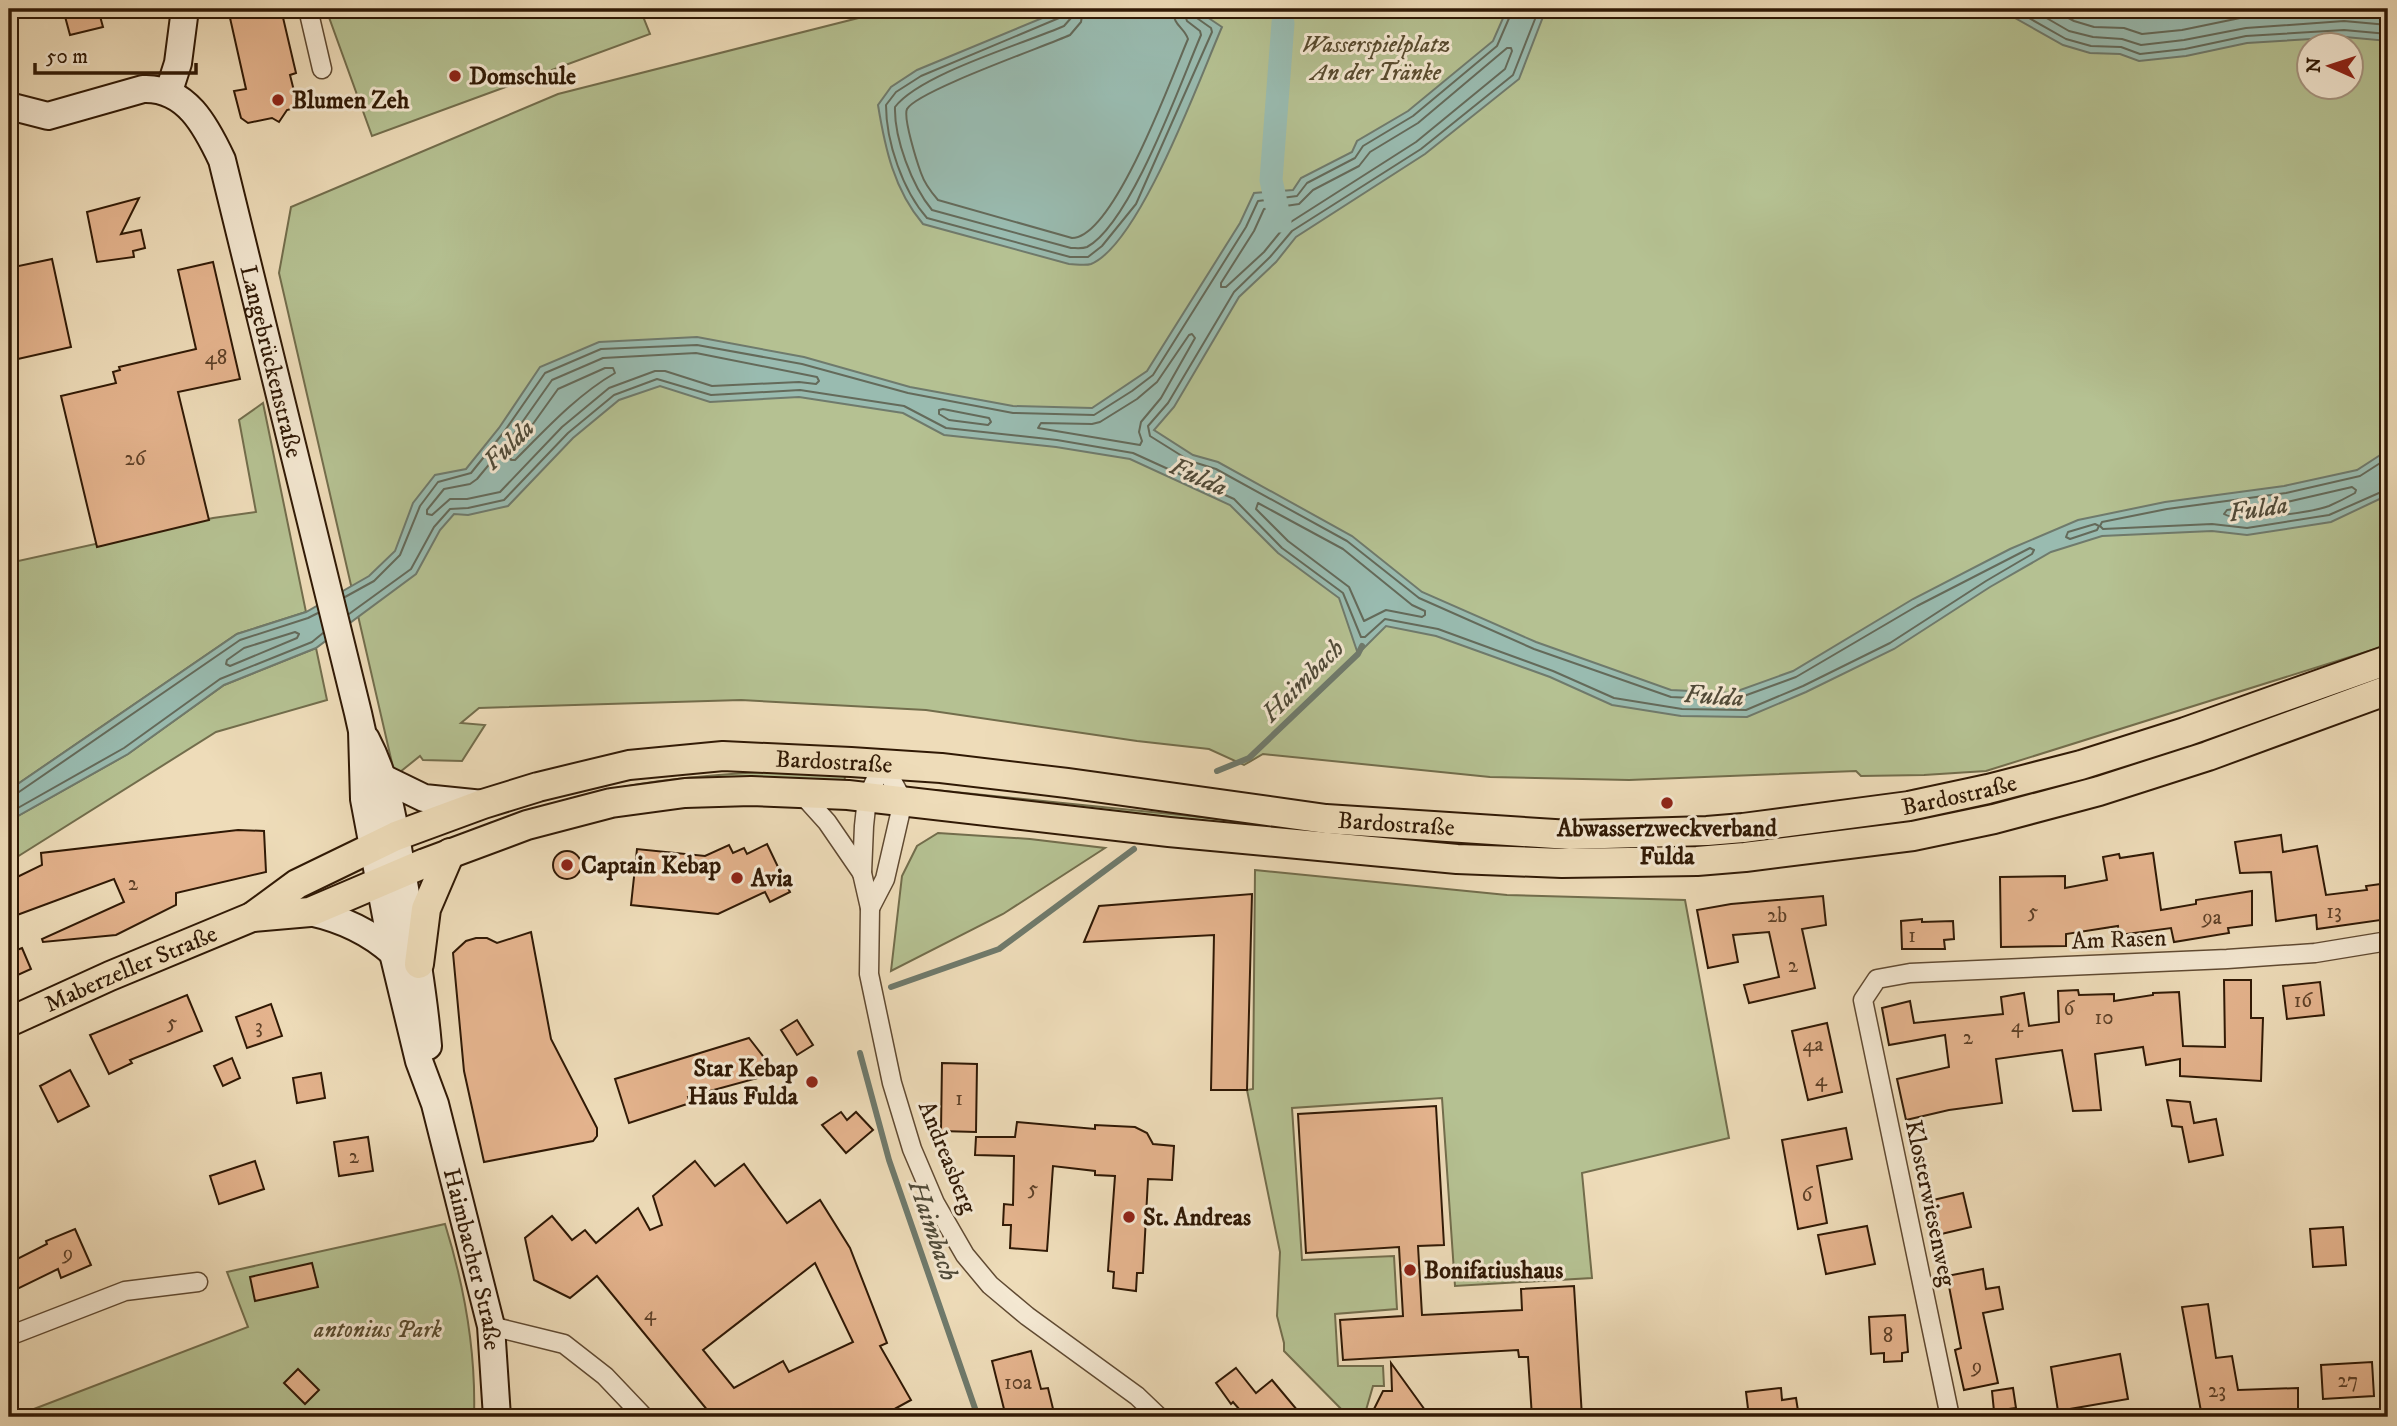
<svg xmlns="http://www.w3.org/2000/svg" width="2397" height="1426" font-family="'IM FELL DW Pica',serif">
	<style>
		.green { fill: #b5c192; stroke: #726d4c; stroke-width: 2; fill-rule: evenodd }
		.water { fill: #99bbb0; stroke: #6f7a6c; stroke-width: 2 }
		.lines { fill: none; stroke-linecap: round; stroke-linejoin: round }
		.shore { stroke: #646a5a; stroke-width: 2 }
		.stream { stroke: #6f7a6c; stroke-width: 6 }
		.canal { stroke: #99bbb0; stroke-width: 23 }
		.building { fill: #e5b48e; stroke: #301905; stroke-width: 2; fill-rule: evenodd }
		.street-casing { stroke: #604a32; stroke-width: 21 }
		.secondary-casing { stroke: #301905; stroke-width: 30 }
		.primary-casing { stroke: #301905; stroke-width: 32 }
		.street { stroke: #f4e8d2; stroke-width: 18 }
		.secondary { stroke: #f4e8d2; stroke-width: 26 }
		.primary { stroke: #eedcb9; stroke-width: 28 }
		.poi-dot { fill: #8f2418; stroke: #f4e8d2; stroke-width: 2.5 }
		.labels { text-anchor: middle; stroke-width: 6; stroke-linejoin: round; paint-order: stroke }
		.number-label { font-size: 21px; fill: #5d4027 }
		.park-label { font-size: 24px; font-style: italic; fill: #584b2f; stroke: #f4e8d2 }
		.poi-label { font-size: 24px; font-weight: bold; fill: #301905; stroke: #f4e8d2; text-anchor: start }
		.street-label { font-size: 24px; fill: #301905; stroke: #f4e8d2 }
		.water-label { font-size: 26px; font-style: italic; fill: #504a38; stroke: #f4e8d2 }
	</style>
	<rect width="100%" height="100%" fill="#eedcb9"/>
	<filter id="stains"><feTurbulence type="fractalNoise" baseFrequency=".00286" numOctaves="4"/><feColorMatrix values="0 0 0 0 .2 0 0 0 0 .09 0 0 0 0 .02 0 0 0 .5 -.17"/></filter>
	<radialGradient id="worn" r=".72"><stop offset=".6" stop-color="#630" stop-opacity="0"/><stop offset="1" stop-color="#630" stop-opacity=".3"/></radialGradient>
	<g class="green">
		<polygon points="326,9 640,9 650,34 372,136"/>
		<path d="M894,9h1494v636l-402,126 -62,4 -63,1 -5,-5 -227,9 -139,-3 -227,-23 -19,11 -35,-16 -72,-8 -211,-31 -185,-10 -262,8 -18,15 24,2 -23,36 -39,-1 -3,-4 -25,20 -116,-503 12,-66 267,-113zM2310,46h42v42h-42z"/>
		<polygon points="263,403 306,612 237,634 9,790 9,563 213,518 256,512 239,420"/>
		<polygon points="316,648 327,700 216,732 9,862 9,821 128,754 224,685"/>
		<polygon points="2388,671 2388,679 2179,753 2015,802 1851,834 1850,827"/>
		<path d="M790,770l45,2 10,4 -1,9 -353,42 -1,-4c34,-10 68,-22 103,-30 64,-15 131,-19 197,-23z"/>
		<polygon points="935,790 1358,833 1823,831 1824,838 1646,852 1391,843 935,794"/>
		<polygon points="938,833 1030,839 1105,848 1003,914 891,971 902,876 917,846"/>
		<polygon points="1255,870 1507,895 1685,900 1729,1138 1582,1173 1592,1278 1455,1286 1442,1098 1292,1108 1302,1260 1394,1256 1397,1309 1335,1314 1338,1366 1383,1366 1384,1386 1373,1386 1364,1417 1349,1417 1284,1351 1284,1343 1277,1316 1280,1252 1247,1090 1253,1089"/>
		<path d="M445,1224c19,61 31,129 29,193h-461l235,-90 -21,-55z"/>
	</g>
	<g class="water">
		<path d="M1064,9h131l27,18c-22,50 -82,217 -131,237 -6,2 -16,0 -22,0l-146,-40c-29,-34 -38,-76 -45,-119l13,-18 26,-17z"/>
		<polygon points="1507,9 1546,9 1519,79 1425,154 1296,237 1276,262 1239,297 1174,407 1154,430 1193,455 1218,462 1352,536 1422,592 1536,642 1671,690 1732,693 1793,671 1913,599 2010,549 2078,520 2165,502 2284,486 2357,470 2388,450 2388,495 2331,522 2247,535 2212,531 2102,536 2051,552 1990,587 1894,649 1806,692 1747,717 1681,716 1612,705 1550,677 1436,636 1386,626 1358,654 1339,598 1278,553 1230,505 1130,459 1056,447 944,435 903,413 799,397 710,402 660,386 619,400 573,438 508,506 468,515 454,514 440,530 416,574 316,648 224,685 128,754 9,821 9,790 237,634 306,612 369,576 395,551 413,503 435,475 466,469 499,428 540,367 599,342 697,337 804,357 910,387 1013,406 1092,408 1147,371 1240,223 1254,193 1293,190 1301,178 1352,152 1357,141 1408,111 1493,41"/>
		<polygon points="1999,9 2388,9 2388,41 2345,37 2247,43 2186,56 2139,61 2120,54 2090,53 2063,45"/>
	</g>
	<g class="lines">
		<g class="shore">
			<path d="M1064,9l-1,5 -4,4 -138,58 -25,16 -10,13c0,37 17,86 41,113l143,39h18l14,-11 34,-42 76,-172 -1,-4 -17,-12 -2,-7"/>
			<path d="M1073,9l-2,9 -7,8c-41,18 -144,48 -169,81 -1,31 17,79 37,103l139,38c5,0 11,1 16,-1 44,-24 93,-163 114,-212l-1,-4 -13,-10 -4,-12"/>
			<path d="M1083,9l-2,13 -11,13c-27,12 -153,56 -163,74 -4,9 10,53 14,64 3,9 10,19 17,27l134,38c42,0 100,-162 116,-199 -4,-12 -15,-13 -15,-30"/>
			<polyline points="2013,9 2066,39 2091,46 2121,47 2140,54 2185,49 2246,36 2344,30 2388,34"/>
			<polyline points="2031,9 2069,31 2093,37 2122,39 2141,45 2184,40 2246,28 2344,21 2388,25"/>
			<polyline points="2052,9 2074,21 2094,27 2124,28 2142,34 2182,30 2245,17 2344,11 2388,14"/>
			<polygon points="1507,48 1511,48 1512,51 1505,69 1416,142 1286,225 1264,252 1226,287 1221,287 1221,283 1254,231 1264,209 1299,204 1313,190 1359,166 1370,152 1418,123"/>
			<polygon points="1192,334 1195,338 1161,398 1141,422 1139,432 1142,441 1140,445 1038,428 1041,423 1092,424 1100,422 1137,399 1157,382 1189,335"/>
			<polygon points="696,353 817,377 819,381 816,384 799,382 712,386 665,371 655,371 609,388 562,427 500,492 467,499 450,499 432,515 427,514 427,510 444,489 470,484 477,479 511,438 552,380 603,358"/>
			<path d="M605,368h8l2,5c-38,22 -69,56 -100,87h-4l-1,-4 48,-67z"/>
			<polygon points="943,409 989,418 991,422 988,425 949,420 939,414 939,410"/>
			<polyline points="2388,458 2360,476 2286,493 2167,509 2102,522 2100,526 2103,529 2212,524 2247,528 2329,515 2388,489"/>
			<path d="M2352,487l4,3 -1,3c-9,5 -17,9 -26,13 -16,6 -92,17 -105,8l3,-4 60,-8z"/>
			<polygon points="1258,503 1343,549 1412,605 1425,611 1425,615 1422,617 1386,610 1364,621 1349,587 1288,541 1256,509"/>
			<polygon points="2095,524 2099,526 2097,530 2070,539 2066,537 2068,532"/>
			<polyline points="345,597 374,581 400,555 420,506 438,482 471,473 504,432 545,373 601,349 697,345 802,364 908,393 1013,413 1094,415 1132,391 1153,375 1246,227 1258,201 1297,196 1307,183 1355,158 1363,146 1413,116 1497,46 1513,9"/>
			<polyline points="349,614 411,569 434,527 450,509 468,508 504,500 568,433 614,395 657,379 711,395 800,390 904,406 946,428 1057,440 1133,453 1234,499 1282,548 1343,593 1361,637 1365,637 1385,619 1438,629 1553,671 1614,698 1682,709 1746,710 1803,686 1890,643 1986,581 2032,554 2034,550 2030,548 1917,606 1796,677 1733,700 1671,697 1534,649 1419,598 1347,541 1216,469 1190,461 1150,436 1148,426 1168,403 1234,292 1270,257 1292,231 1421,149 1513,75 1539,9"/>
			<polygon points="295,632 299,634 297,638 230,666 226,664 227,660 244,648"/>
			<polyline points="9,795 16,794 240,640 308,618 318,613"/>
			<polyline points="9,813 124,748 220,679 312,642 323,633"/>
		</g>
		<g class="stream">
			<polyline points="1217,771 1249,758 1358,654 1362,646"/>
			<polyline points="891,987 999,949 1134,849"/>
			<polyline points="860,1053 889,1160 978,1417"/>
		</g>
		<polyline class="canal" points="1280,221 1271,180 1283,23"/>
	</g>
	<g class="building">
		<polygon points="63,9 98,9 103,27 70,35"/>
		<polygon points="228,9 281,9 296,73 290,75 298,107 287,110 279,122 272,118 248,123 241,118 234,91 246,89"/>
		<polygon points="139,198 121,234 141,230 145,248 133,251 134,257 97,262 87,212"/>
		<polygon points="52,259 71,347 9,361 9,268"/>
		<polygon points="213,262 240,379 178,392 209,520 97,547 61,396 116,383 113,372 120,370 119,367 196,349 178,270"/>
		<polygon points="238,830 264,831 266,872 176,893 176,905 116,935 43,942 42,939 124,902 114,879 9,918 9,881 42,865 41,853"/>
		<polygon points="2281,835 2283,852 2317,846 2326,895 2367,890 2366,886 2388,883 2388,919 2317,929 2316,915 2276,921 2271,872 2240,873 2235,842"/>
		<polygon points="767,844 790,892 770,902 765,892 718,914 631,905 637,849 705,856 729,845 733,853 744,848 747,854"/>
		<circle cx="567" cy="865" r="14"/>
		<polygon points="2153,853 2161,910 2196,904 2196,900 2252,891 2252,925 2228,928 2229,933 2174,942 2171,928 2119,935 2118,926 2066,934 2066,946 2001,947 2000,877 2065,876 2065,888 2107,880 2103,857 2119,854 2120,858"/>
		<polygon points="1252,894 1247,1090 1211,1090 1214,935 1084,942 1099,906"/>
		<polygon points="1823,896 1826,925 1802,929 1815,988 1749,1003 1744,985 1779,977 1769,932 1733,935 1738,962 1708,968 1697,910 1731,904"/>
		<polygon points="1922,919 1922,922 1953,921 1954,939 1944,940 1945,949 1902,949 1901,921"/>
		<polygon points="531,932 551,1039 597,1128 597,1136 593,1141 484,1162 464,1071 453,953 466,941 476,938 487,938 497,943"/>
		<polygon points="22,948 31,969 9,979 9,953"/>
		<polygon points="2224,980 2251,980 2251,1018 2263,1018 2261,1081 2180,1076 2180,1059 2146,1065 2143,1047 2095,1054 2101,1110 2073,1111 2062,1050 1996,1059 2002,1103 1949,1110 1906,1120 1897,1079 1949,1067 1945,1035 1889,1045 1882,1008 1910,1001 1914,1023 2003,1014 2001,997 2024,993 2029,1026 2059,1022 2058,991 2078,990 2079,995 2114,994 2114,1001 2153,995 2153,993 2179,992 2183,1046 2225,1047"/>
		<polygon points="2320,982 2324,1015 2287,1019 2283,986"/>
		<polygon points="187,995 202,1031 130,1060 132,1063 109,1074 90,1035"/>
		<polygon points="271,1004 282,1036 247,1048 236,1017"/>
		<polygon points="797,1020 813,1045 797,1055 781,1030"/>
		<polygon points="1827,1023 1842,1092 1808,1100 1792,1031"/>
		<polygon points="749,1038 776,1073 688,1097 690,1103 629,1123 615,1079"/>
		<polygon points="232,1058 240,1078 223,1086 214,1066"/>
		<polygon points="942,1063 977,1064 976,1132 941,1131"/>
		<polygon points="70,1070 89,1106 58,1122 40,1086"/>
		<polygon points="321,1073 325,1098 297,1103 293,1078"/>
		<polygon points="2167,1100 2190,1102 2194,1123 2216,1119 2223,1155 2189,1162 2182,1127 2172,1126"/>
		<polygon points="1436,1106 1444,1245 1418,1246 1422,1315 1522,1310 1521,1289 1574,1286 1582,1417 1532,1417 1528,1357 1519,1357 1518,1350 1343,1360 1340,1320 1403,1316 1399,1247 1306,1253 1298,1114"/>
		<polygon points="841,1112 847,1120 856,1112 873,1130 846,1153 822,1125"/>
		<polygon points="1017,1122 1095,1129 1095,1125 1135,1127 1147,1133 1153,1144 1174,1146 1172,1180 1148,1179 1143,1273 1137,1273 1136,1291 1113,1288 1114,1272 1108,1271 1115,1176 1095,1175 1095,1171 1053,1166 1047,1251 1010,1248 1011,1225 1003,1225 1004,1204 1013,1205 1014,1156 975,1155 976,1137 1015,1137"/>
		<polygon points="1846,1128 1852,1159 1817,1166 1827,1223 1798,1229 1782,1140"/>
		<polygon points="368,1137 373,1171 339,1176 334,1142"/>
		<polygon points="255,1161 264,1189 219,1204 210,1176"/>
		<path d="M695,1161l20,25 29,-22 43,59 33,-23 30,48 37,95 -7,3 31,54 -31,17h-167l-116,-141 -27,22 -36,-18 -9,-42 27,-22 20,24 13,-10 11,13 42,-35 12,22 12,-5 -9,-29zM815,1263l38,79 -64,30 -6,-11 -49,27 -31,-38z"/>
		<polygon points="1963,1193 1971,1227 1937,1235 1929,1201"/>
		<polygon points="1867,1226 1875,1264 1826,1274 1818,1235"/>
		<polygon points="2343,1227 2346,1265 2313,1267 2310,1229"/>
		<polygon points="75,1229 91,1265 61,1278 58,1269 9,1293 9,1263 47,1244 46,1241"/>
		<polygon points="312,1263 318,1287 255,1301 250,1277"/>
		<polygon points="1983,1269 1986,1289 1999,1287 2003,1309 1983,1313 1998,1383 1964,1390 1955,1350 1961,1348 1947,1276"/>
		<polygon points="2208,1304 2216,1358 2232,1356 2238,1390 2298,1388 2298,1417 2202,1417 2182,1307"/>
		<polygon points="1905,1315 1908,1352 1902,1353 1902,1361 1884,1362 1884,1353 1871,1354 1869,1317"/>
		<polygon points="1031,1351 1041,1389 1048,1388 1055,1417 1006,1417 992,1361"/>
		<polygon points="2120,1354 2128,1399 2058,1411 2051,1367"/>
		<polygon points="2372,1362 2374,1396 2323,1399 2321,1365"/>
		<polygon points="1391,1363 1430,1417 1370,1417 1383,1391 1392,1391"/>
		<polygon points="1236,1368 1256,1393 1272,1380 1303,1417 1246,1417 1233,1402 1231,1404 1216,1383"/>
		<polygon points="298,1369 319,1390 305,1404 284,1383"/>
		<polygon points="1781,1388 1782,1400 1796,1398 1799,1417 1749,1417 1746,1392"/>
		<polygon points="2013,1388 2016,1408 1994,1411 1992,1391"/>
	</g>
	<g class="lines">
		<defs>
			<g id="street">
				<polyline points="308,9 322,69"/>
				<polyline points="883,764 867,798 864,826 862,873 870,908 869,974 892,1083 912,1149 935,1203 965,1255 990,1285 1027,1316 1137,1396 1159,1417"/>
				<polyline points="799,791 827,822 862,873"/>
				<polyline points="870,908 885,879 903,801 883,764"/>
				<polyline points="491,1326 564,1344 605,1376 644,1417"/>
				<polyline points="9,1336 125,1291 198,1282"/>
				<polyline points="1950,1417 1863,1000 1877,979 1910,973 2227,959 2315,953 2388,941"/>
			</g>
			<g id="secondary">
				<polyline points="169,91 178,63 185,9"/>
				<path id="s1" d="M9,106l39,10 95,-27c43,-2 63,37 79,71l136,553 4,18 2,68 29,154 26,108 16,43 56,222 6,91"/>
				<path d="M366,739c24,46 28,88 37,138 10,57 20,112 25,169"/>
				<polyline points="385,779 424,798 483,804"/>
				<path d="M310,912c32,7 59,19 83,41"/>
			</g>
			<g id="primary">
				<polyline points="252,917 310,912 425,863 527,825 611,803 685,793 751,791 848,795 1169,832 1457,859 1562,863 1697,861 1745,857 1913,836 1994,819 2099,791 2208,756 2388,690"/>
				<polyline points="419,964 426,909 450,853"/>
				<path id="s2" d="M9,1022l101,-46 142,-59 45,-33 99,-48 87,-32 55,-17 91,-22 94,-9 128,6 90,6 126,15 259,36 244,16 137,-4 36,-3 166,-22 79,-17 93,-24 104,-33 203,-72"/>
			</g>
		</defs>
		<use href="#street" class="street-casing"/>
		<use href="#secondary" class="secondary-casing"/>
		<use href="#primary" class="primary-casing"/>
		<use href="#street" class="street"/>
		<use href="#secondary" class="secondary"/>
		<use href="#primary" class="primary"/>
	</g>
	<g class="poi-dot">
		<circle cx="455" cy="76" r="7"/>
		<circle cx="278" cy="100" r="7"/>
		<circle cx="1667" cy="803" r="7"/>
		<circle cx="567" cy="865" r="7"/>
		<circle cx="737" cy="878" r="7"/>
		<circle cx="812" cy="1082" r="7"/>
		<circle cx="1129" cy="1217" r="7"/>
		<circle cx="1410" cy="1270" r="7"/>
	</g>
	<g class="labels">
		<g class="number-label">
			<text x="216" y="364">48</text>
			<text x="135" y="465">26</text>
			<text x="133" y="890">2</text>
			<text x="2033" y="918">5</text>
			<text x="2334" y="918">13</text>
			<text x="1777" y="922">2b</text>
			<text x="2212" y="924">9a</text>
			<text x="1912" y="942">1</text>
			<text x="1793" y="972">2</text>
			<text x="2303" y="1007">16</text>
			<text x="2069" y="1015">6</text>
			<text x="2104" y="1024">10</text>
			<text x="172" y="1029">5</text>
			<text x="2017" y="1032">4</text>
			<text x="259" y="1033">3</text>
			<text x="1968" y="1044">2</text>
			<text x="1813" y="1051">4a</text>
			<text x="1821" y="1086">4</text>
			<text x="959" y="1105">1</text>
			<text x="354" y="1163">2</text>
			<text x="1033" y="1195">5</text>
			<text x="1807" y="1201">6</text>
			<text x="68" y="1260">9</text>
			<text x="650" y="1320">4</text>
			<text x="1888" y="1342">8</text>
			<text x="1977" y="1373">9</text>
			<text x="2348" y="1387">27</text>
			<text x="1018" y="1389">10a</text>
			<text x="2217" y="1397">23</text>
		</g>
		<g class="park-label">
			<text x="1376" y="52">Wasserspielplatz<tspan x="1376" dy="28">An der Tränke</tspan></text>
			<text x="378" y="1337">antonius Park</text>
		</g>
		<g class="poi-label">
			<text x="469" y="84">Domschule</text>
			<text x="292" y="108">Blumen Zeh</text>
			<text x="1667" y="836" text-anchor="middle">Abwasserzweckverband<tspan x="1667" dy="28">Fulda</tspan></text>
			<text x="581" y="873">Captain Kebap</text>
			<text x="751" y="886">Avia</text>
			<text x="798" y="1076" text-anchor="end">Star Kebap<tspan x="798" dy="28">Haus Fulda</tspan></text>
			<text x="1143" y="1225">St. Andreas</text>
			<text x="1424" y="1278">Bonifatiushaus</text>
		</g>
		<g class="street-label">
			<text dy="8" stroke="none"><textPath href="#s1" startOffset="460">Langebrückenstraße</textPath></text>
			<text dy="8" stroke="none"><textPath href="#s2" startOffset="880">Bardostraße</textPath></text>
			<text dy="8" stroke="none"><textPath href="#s2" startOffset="2012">Bardostraße</textPath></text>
			<text dy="8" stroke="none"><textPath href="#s2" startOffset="1446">Bardostraße</textPath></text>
			<text transform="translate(2119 939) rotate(-2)" y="8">Am Rasen</text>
			<text dy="8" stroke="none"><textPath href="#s2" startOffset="133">Maberzeller Straße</textPath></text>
			<text transform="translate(948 1157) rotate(68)" y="8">Andreasberg</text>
			<text transform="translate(1931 1203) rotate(78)" y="8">Klosterwiesenweg</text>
			<text dy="8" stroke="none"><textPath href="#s1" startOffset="1382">Haimbacher Straße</textPath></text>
		</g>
		<g class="water-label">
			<text transform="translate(508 444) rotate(-44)" y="9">Fulda</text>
			<text transform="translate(1199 476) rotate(24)" y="9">Fulda</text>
			<text transform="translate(2258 508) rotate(-9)" y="9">Fulda</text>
			<text transform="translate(1302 680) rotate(-45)" y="9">Haimbach</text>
			<text transform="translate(1714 695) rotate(4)" y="9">Fulda</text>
			<text transform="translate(934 1230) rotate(71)" y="9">Haimbach</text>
		</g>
	</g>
	<rect width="2397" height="1426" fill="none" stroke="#eedcb9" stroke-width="35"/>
	<rect x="10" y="10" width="2376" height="1405" fill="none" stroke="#301905" stroke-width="3.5"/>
	<rect x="18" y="18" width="2362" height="1391" fill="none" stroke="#301905" stroke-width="2"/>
	<g transform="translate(2330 66) rotate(273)"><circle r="33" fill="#f4e8d2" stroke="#a69580" stroke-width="2"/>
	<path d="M0-5L12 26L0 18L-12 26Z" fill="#8f2418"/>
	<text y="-10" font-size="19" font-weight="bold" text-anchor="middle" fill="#301905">N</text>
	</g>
	<path d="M35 63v10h161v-10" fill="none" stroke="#301905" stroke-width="3.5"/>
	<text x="46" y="63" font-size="21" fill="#301905" stroke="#f4e8d2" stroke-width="5" paint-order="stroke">50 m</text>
	<rect width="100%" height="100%" filter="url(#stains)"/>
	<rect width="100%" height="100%" fill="url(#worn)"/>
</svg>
